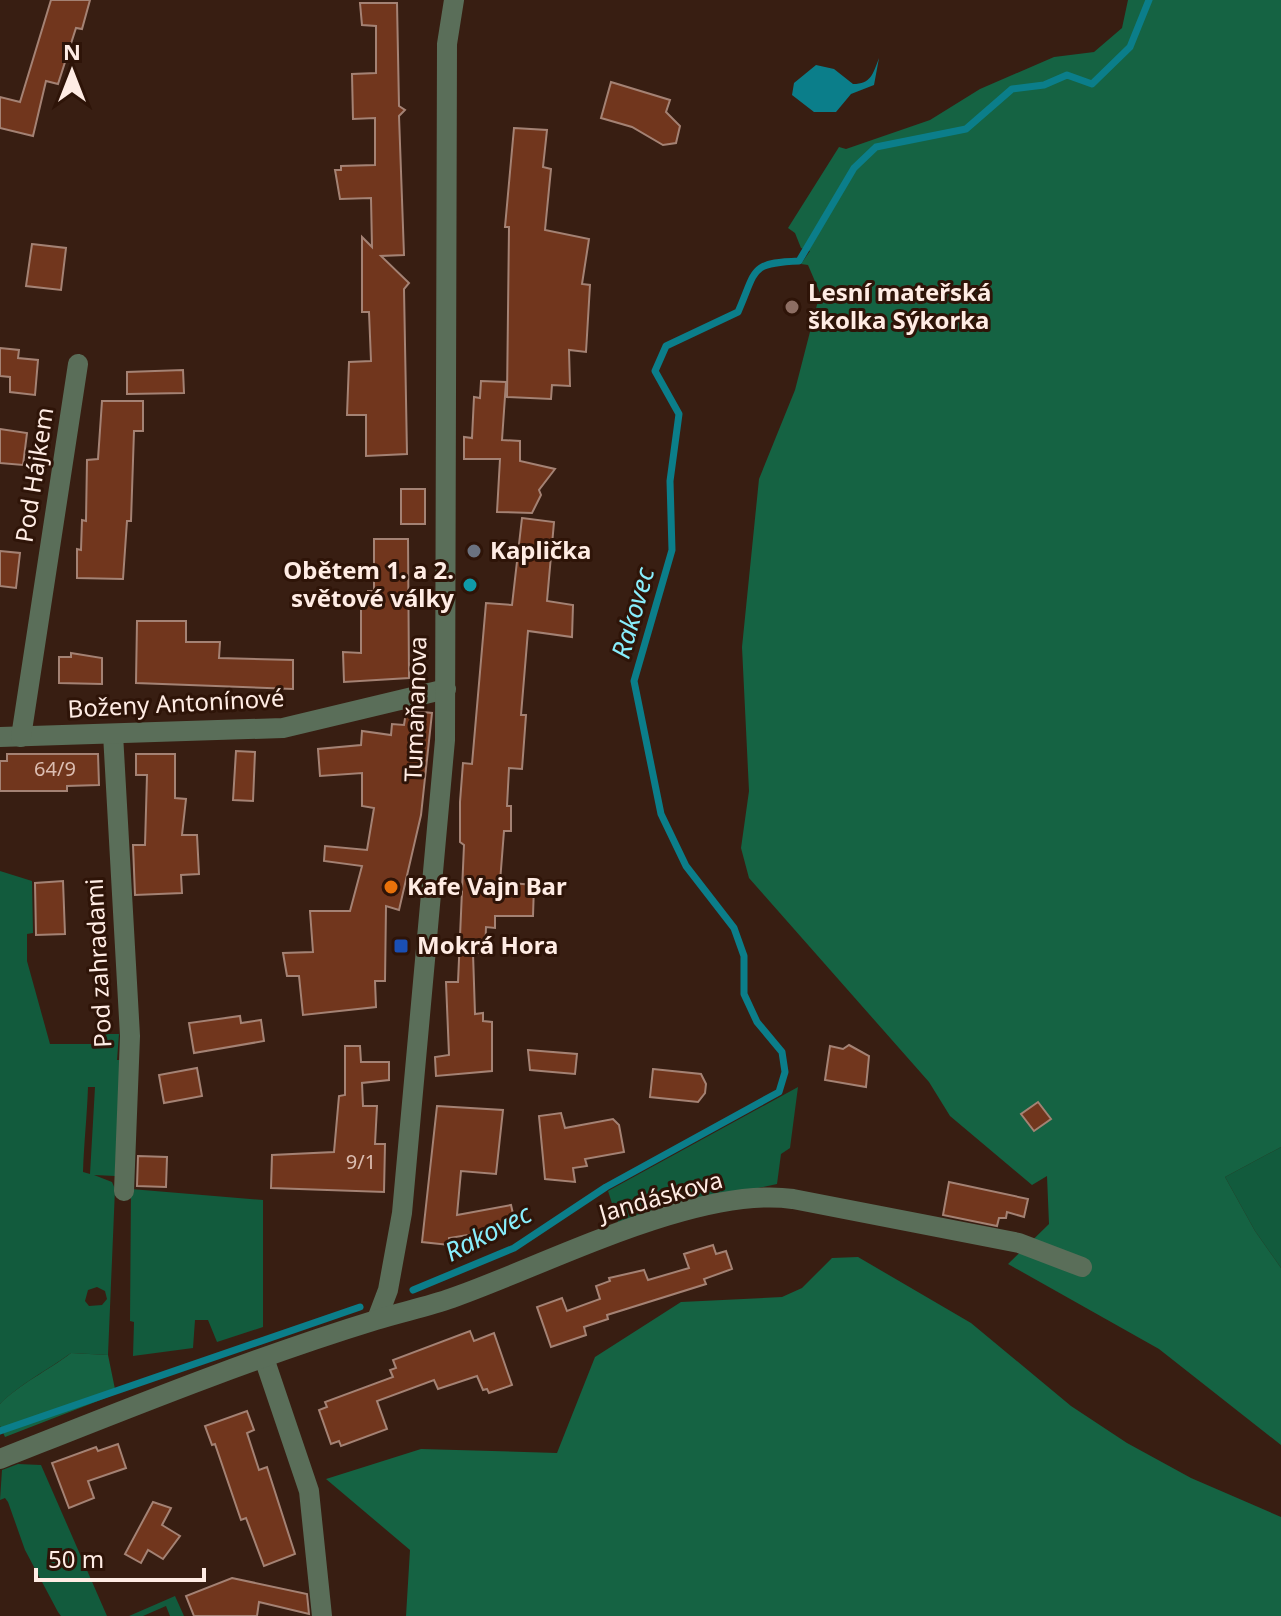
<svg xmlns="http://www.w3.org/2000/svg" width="1281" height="1616" font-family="'Noto Sans',sans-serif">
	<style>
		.green { fill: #125b3d; fill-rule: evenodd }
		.forest { fill: #156343 }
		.water { fill: #0b7e8a }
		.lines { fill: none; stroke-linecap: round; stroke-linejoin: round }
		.stream { stroke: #0b7e8a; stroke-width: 7 }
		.building { fill: #71361d; stroke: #a48274; stroke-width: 2 }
		.minor { stroke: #5a6e59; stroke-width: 20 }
		.education-dot { fill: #8d6e63; stroke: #2e1408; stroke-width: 3 }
		.worship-dot { fill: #6b7280; stroke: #2e1408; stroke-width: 3 }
		.culture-dot { fill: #0f9aa8; stroke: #2e1408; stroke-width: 3 }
		.food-dot { fill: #e8710a; stroke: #2e1408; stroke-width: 3 }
		.transit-dot { fill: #1a4fb4; stroke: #2e1408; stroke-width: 3 }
		.labels { text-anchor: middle; stroke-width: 6; stroke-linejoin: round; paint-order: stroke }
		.number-label { font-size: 20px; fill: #dcbeb2 }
		.poi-label { font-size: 24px; font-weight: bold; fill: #ffece4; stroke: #2e1408; text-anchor: start }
		.street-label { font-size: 24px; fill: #ffece4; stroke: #2e1408 }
		.water-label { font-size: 26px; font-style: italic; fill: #88eefc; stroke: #2e1408 }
	</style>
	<rect width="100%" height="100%" fill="#381e12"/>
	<g class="green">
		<path d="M0,871l32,10 1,52 -6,1v27l23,83h48l2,-10h19l-2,26h4l-6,116 -21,-1 18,7 3,7 -7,166 -37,-2c-23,17 -53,32 -71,51zM88,1087h7l-5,87 -7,-2c1,-30 4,-55 5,-85zM97,1287l8,4 2,8 -5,6 -13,1 -4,-5 3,-11z"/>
		<polygon points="798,1087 790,1148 781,1154 777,1184 682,1204 619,1225 608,1191"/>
		<polygon points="1281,1147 1281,1268 1255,1231 1225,1177"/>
		<polygon points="131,1189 263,1200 263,1327 217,1342 208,1320 195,1320 193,1348 133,1356 134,1322 130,1321"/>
		<polygon points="18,1464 41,1465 107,1616 61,1616 58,1612 25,1550 8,1502 5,1498 0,1500 2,1470"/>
		<polygon points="175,1596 184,1616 170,1616 166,1606 143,1616 129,1616"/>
	</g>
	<g class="forest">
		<polygon points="1128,0 1281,0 1281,1147 1225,1177 1255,1231 1281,1268 1281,1445 1159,1349 1008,1264 1049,1224 1047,1176 1032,1185 950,1116 929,1082 749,878 741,848 749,791 742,647 759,479 795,390 820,293 808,265 801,264 810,251 801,248 795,233 788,228 839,147 846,149 930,120 980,89 1054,57 1094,52 1122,28"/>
		<polygon points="858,1257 971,1323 1071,1406 1127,1443 1191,1478 1281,1517 1281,1616 406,1616 410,1550 326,1479 421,1449 557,1453 595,1357 681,1302 782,1297 802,1288 832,1258"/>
		<path d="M71,1353l37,2 8,39 -111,43 -5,-11v-22c18,-19 49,-34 71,-51z"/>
	</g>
	<path class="water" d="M879,58l-5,27 -23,9 -15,18h-22l-22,-17 2,-12 22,-18 18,4 19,15c18,0 20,-10 26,-26z"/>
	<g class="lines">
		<g class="stream">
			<path d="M413,1290l101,-42 92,-61 173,-95 6,-20 -3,-20 -25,-30 -13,-28v-38l-10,-28 -48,-62 -25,-52 -27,-133 38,-131 -2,-69 9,-67 -24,-43 11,-25 72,-34c19,-43 11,-49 61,-51l55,-93 22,-21 90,-18 46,-40 32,-4 23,-10 25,9 38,-37 19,-47"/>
			<polyline points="0,1431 360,1307"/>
		</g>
	</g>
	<g class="building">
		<polygon points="51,0 90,0 82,29 76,28 58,84 46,81 33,136 0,128 0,97 20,102"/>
		<polygon points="360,3 397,3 399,106 405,110 399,116 404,255 381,256 409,283 404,289 407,454 366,456 366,415 347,415 349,362 371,361 369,312 362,312 362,237 372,247 371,198 340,199 335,170 341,170 341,166 375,165 375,118 353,119 352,74 376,73 376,26 362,25"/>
		<polygon points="611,82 670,100 666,112 680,126 676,143 663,145 632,127 601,118"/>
		<polygon points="514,128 547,130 543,167 551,169 545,230 589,239 582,284 590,285 586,352 569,350 570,386 552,385 551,399 507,397 509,227 505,227"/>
		<polygon points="32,244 66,248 61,290 26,286"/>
		<polygon points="0,348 19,350 18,358 38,360 35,395 10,392 10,377 0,376"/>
		<polygon points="183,370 184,393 127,394 127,372"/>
		<polygon points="481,381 506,382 502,440 520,441 520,461 555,469 539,490 541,495 532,513 497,512 500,459 464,459 464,437 472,438 474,397 480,398"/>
		<polygon points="102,401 143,401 143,431 134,431 131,521 127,521 123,579 77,578 77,549 81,550 82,520 86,521 87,460 98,459"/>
		<polygon points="0,429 27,433 23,465 0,463"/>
		<rect x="401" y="489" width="24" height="35"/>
		<polygon points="522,518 554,522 547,601 573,605 572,637 528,631 521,715 526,715 522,769 509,768 507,806 511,806 511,831 504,831 500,882 534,885 533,916 495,916 495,928 486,927 485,953 473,953 475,1014 483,1013 483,1021 492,1022 492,1071 436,1076 435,1057 449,1055 446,982 458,982 464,845 460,842 460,802 463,763 472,764 486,603 512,605"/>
		<polygon points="374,539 408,539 409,678 344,682 343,652 361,653 361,604 368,604 368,591 374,591"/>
		<polygon points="0,551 20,553 16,588 0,586"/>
		<polygon points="137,621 186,621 186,642 220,642 219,658 293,660 293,689 136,683"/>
		<polygon points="71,653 102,658 102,684 59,683 59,657 71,657"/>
		<polygon points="412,711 432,713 421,815 399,910 386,906 385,981 375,981 376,1007 303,1015 299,976 287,976 283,953 313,952 310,911 350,911 362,866 324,861 325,846 367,850 374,808 362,806 362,773 320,776 318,749 361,745 362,731 391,735 392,724 404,725 406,712"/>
		<polygon points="236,751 255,752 253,801 233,800"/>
		<polygon points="7,754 98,754 99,785 67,786 67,791 0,791 0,761 7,761"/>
		<polygon points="136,754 175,754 175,798 186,799 182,835 197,835 199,874 181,875 182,893 135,895 133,845 145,845 147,775 136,775"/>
		<polygon points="63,881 65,934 36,935 35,883"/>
		<polygon points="240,1016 241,1023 261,1020 264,1041 194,1053 189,1023"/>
		<polygon points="849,1045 869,1056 866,1087 825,1080 830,1046 843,1049"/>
		<polygon points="345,1046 360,1046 361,1062 389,1062 389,1080 362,1083 363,1106 377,1106 375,1144 385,1144 384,1192 271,1188 272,1155 334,1152 339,1096 345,1095"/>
		<polygon points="528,1050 577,1054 575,1074 530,1070"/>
		<polygon points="197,1068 202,1096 164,1103 159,1075"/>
		<polygon points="653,1069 701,1074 706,1084 705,1093 698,1102 650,1097"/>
		<polygon points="1038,1102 1051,1119 1034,1131 1021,1114"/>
		<polygon points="437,1106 503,1110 496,1174 461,1171 457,1215 511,1205 516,1227 449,1238 449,1245 422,1242"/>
		<polygon points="561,1113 565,1128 613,1119 619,1125 624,1152 585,1159 587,1166 573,1168 575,1182 545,1179 539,1116"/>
		<polygon points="138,1156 167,1157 166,1187 137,1186"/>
		<polygon points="949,1182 1028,1199 1024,1217 1007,1212 1006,1218 999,1218 997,1226 943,1215"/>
		<polygon points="713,1245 716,1254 726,1251 732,1269 704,1279 706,1284 607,1315 608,1319 584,1327 586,1335 551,1347 537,1307 562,1298 567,1311 600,1299 596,1286 610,1281 609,1278 644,1270 648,1280 689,1268 684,1254"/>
		<polygon points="470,1331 474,1341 494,1333 512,1385 489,1393 487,1389 483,1390 477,1376 438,1389 434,1380 377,1401 387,1429 341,1446 339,1441 331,1444 319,1410 327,1407 325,1402 393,1377 390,1370 396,1368 393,1360"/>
		<polygon points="247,1411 254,1430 247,1433 259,1470 267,1467 295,1554 264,1566 246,1518 241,1520 215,1444 212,1445 205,1426"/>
		<polygon points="118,1444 126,1468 88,1481 94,1498 69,1508 52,1463 96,1447 98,1451"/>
		<polygon points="153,1502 171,1508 162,1525 180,1536 163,1559 148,1550 141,1563 125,1554"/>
		<polygon points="232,1578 307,1594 309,1614 259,1602 257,1616 194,1616 186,1596"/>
	</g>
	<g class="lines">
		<g class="minor">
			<polyline points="113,734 130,1036 124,1191"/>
			<polyline points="0,737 283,728 446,689"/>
			<polyline points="21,737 78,364"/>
			<polyline points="377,1319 388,1290 402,1213 445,740 447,44 454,0"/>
			<polyline points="264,1358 309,1491 322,1616"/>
			<path d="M0,1459c124,-49 249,-100 376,-139 25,-8 51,-13 76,-22 92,-32 245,-113 341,-99l226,44 63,24"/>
		</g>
	</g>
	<circle class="education-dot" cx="792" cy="307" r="8"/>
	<circle class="worship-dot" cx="474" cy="551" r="8"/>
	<circle class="culture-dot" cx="470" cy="585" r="8"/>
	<circle class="food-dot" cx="391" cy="887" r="8"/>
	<rect class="transit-dot" x="393" y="938" width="16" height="16" rx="4"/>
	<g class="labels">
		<g class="number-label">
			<text x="55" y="776">64/9</text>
			<text x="361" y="1169">9/1</text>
		</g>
		<g class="poi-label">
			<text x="808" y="301">Lesní mateřská<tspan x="808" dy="28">školka Sýkorka</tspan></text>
			<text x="490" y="559">Kaplička</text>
			<text x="454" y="579" text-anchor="end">Obětem 1. a 2.<tspan x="454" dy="28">světové války</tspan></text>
			<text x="407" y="895">Kafe Vajn Bar</text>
			<text x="417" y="954">Mokrá Hora</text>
		</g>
		<g class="street-label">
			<text transform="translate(35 475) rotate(-81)" y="8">Pod Hájkem</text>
			<text transform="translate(176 704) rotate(-3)" y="8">Boženy Antonínové</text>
			<text transform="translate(416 709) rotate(-88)" y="8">Tumaňanova</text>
			<text transform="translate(99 963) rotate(-93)" y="8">Pod zahradami</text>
			<text transform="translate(661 1197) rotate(-16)" y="8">Jandáskova</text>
		</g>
		<g class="water-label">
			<text transform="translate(633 613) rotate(-74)" y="9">Rakovec</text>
			<text transform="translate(488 1233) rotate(-27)" y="9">Rakovec</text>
		</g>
	</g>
	<g transform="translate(72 72)" stroke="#2e1408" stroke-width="6" paint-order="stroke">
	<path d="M0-6L14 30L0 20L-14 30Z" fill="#ffece4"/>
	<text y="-12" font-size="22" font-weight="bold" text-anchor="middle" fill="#ffece4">N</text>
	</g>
	<path d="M36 1568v12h168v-12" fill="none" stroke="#ffece4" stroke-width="4"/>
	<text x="48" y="1568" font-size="24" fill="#ffece4" stroke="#2e1408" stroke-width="6" paint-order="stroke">50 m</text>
</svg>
